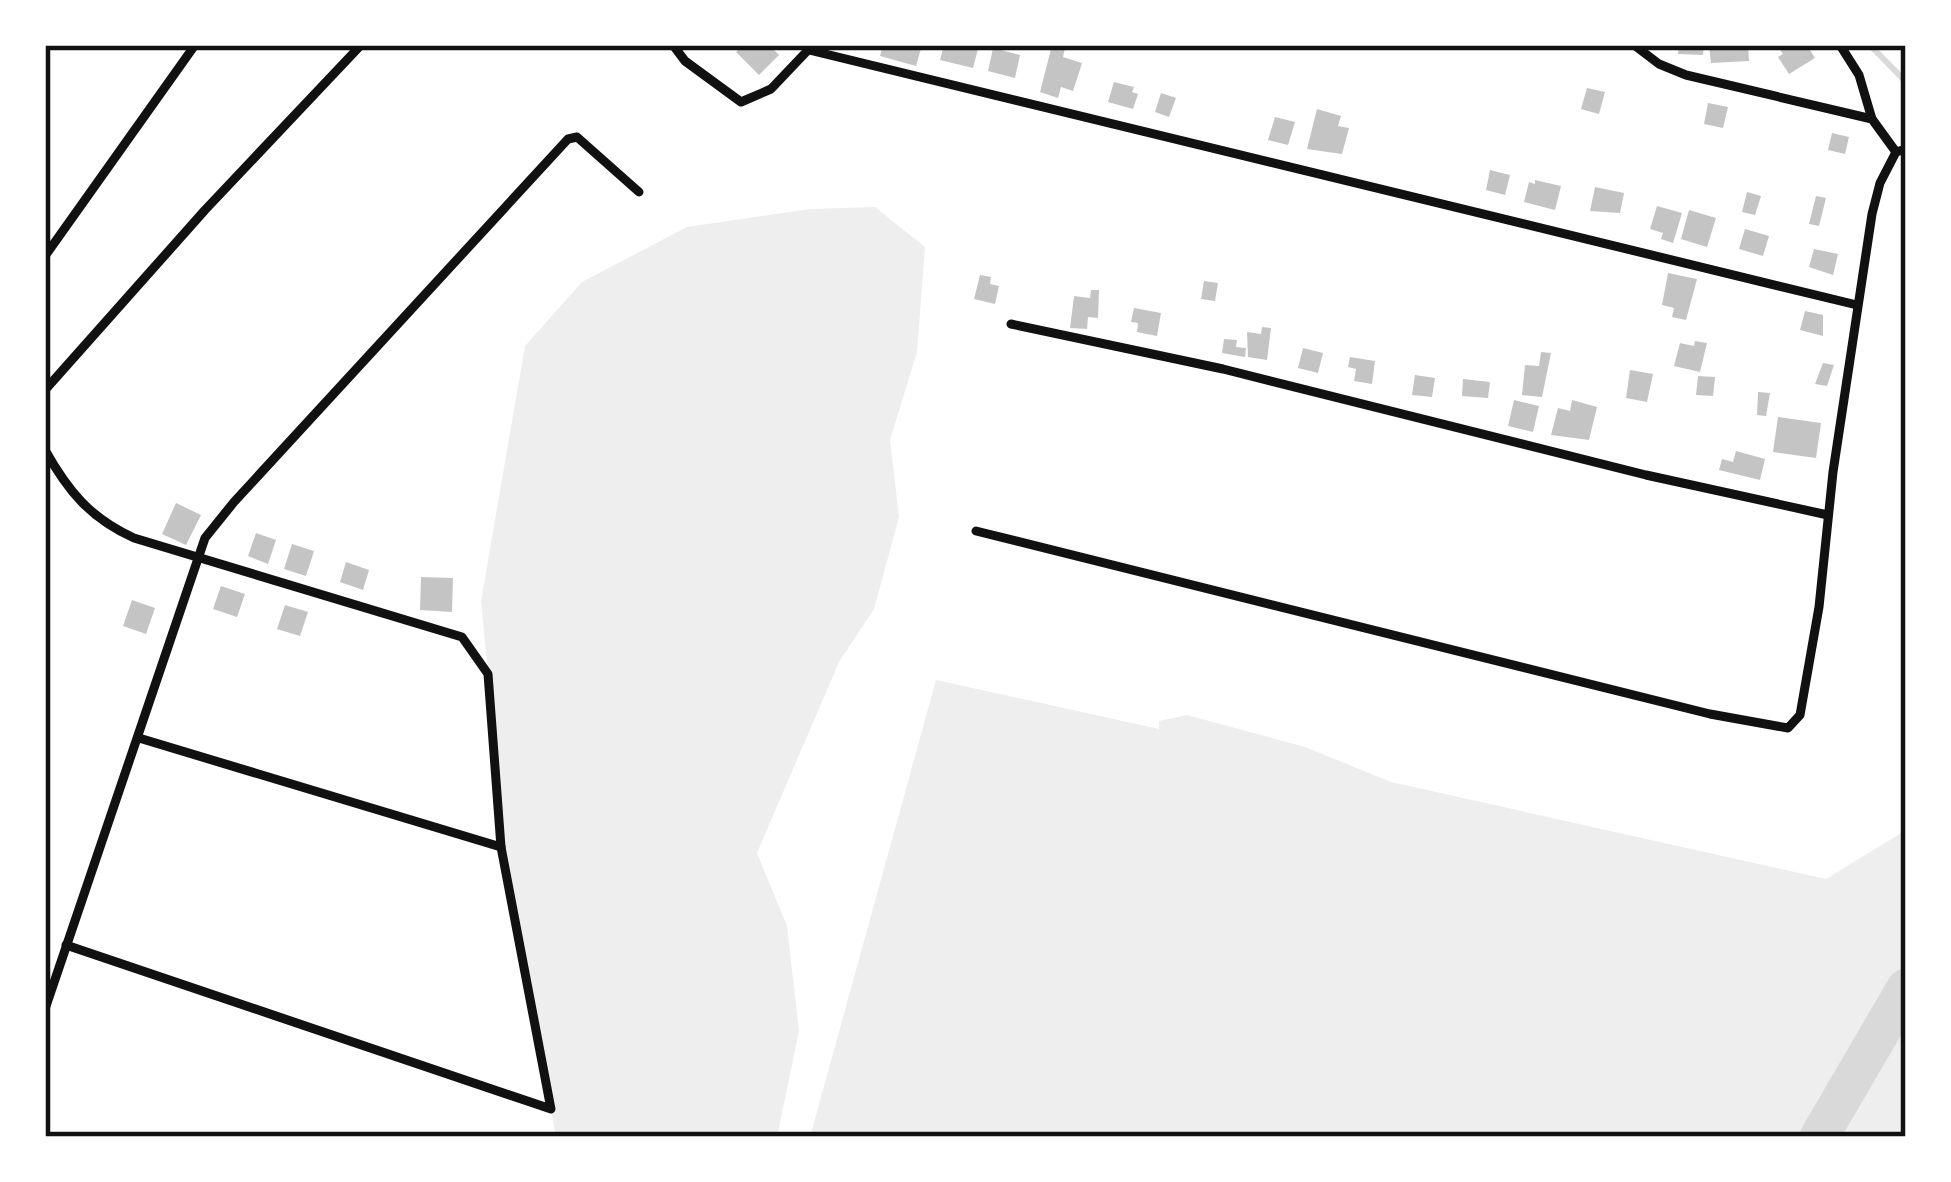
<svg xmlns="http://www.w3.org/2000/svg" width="1951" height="1182" font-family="'Roboto Serif',serif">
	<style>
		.green { fill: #eee }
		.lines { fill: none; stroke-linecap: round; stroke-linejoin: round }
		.stream { stroke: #d9d9d9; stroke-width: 6 }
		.river { stroke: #d9d9d9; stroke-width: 39 }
		.building { fill: #c4c4c4 }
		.minor { stroke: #111; stroke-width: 9 }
		.neatline { fill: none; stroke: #111; stroke-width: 4.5 }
	</style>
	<rect width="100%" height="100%" fill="#fff"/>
	<g class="green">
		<polygon points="875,207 925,247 917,352 890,440 899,517 874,609 839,662 757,853 787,926 799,1031 777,1137 556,1137 507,871 481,601 525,346 582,282 687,227 810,209"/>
		<polygon points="936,680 1159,729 1159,721 1187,715 1305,747 1391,782 1826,879 1906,830 1906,1137 810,1137"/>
	</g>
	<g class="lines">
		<polyline class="stream" points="1870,45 1906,82"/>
		<polyline class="river" points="1819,1137 1906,988"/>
	</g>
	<g class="building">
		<polygon points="743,45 769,45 779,55 759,75 736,52"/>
		<polygon points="883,45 922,45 916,66 880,56"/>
		<polygon points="944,45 979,45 973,68 940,60"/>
		<polygon points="1052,45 1065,48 1063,57 1082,63 1073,91 1061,87 1058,98 1040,92"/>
		<polygon points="1679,45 1704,45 1703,55 1678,54"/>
		<polygon points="1709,45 1748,45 1749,61 1711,63"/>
		<polygon points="1777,45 1807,45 1815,58 1789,74 1778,57 1783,54"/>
		<polygon points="993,48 1020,55 1015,78 988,71"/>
		<polygon points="1114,82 1134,87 1132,92 1138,94 1133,109 1108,102"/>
		<polygon points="1587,88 1605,92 1599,114 1581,109"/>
		<polygon points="1161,93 1176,98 1169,117 1155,112"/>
		<polygon points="1708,103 1728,107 1723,128 1704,124"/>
		<polygon points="1317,109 1341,116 1338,126 1349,128 1342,154 1307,149"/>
		<polygon points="1275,117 1295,122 1288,145 1268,140"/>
		<polygon points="1832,133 1849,137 1845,154 1828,150"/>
		<polygon points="1490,170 1510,175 1505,195 1486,190"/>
		<polygon points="1535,180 1561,186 1555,210 1524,202 1529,182 1535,184"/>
		<polygon points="1595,187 1624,193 1620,213 1590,211"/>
		<polygon points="1747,192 1761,196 1755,215 1742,212"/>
		<polygon points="1816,196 1826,198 1819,226 1809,224"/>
		<polygon points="1657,206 1682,213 1673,243 1661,239 1663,233 1650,229"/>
		<polygon points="1689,210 1716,218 1707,247 1681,239"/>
		<polygon points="1745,229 1769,236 1763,256 1739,249"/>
		<polygon points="1814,249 1838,254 1833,275 1809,267"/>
		<polygon points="1668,273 1697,279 1686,320 1672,317 1674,308 1662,305"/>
		<polygon points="980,275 991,277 990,284 999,286 995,304 974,299"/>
		<polygon points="1204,281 1218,283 1215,301 1201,299"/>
		<polygon points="1091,290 1099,290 1098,318 1088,317 1087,329 1070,328 1074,296 1090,298"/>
		<polygon points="1134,308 1161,313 1157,336 1137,332 1138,323 1131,322"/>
		<polygon points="1805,311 1823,315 1823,336 1800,330"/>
		<polygon points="1262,327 1271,328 1267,360 1248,357 1247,332 1261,334"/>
		<polygon points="1224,339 1237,340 1236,347 1246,348 1245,357 1222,353"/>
		<polygon points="1695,341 1707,343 1700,372 1674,366 1680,343 1694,346"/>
		<polygon points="1303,348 1323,353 1318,373 1298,368"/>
		<polygon points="1541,352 1551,353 1542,397 1522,395 1525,365 1539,366"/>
		<polygon points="1350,357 1375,361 1372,384 1354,381 1356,369 1348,367"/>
		<polygon points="1823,363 1834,365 1827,386 1815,384"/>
		<polygon points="1630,370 1653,374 1647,402 1626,398"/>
		<polygon points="1415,375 1435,378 1432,397 1412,395"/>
		<polygon points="1698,376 1715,377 1713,396 1696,395"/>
		<polygon points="1463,379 1490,382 1488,398 1462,396"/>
		<polygon points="1758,392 1770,393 1766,416 1757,415"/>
		<polygon points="1514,400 1539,406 1533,432 1508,426"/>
		<polygon points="1572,400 1597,407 1589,440 1551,435 1558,408 1570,411"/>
		<polygon points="1778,417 1821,423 1816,458 1773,452"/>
		<polygon points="1736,451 1765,459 1760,480 1719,470 1722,459 1733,462"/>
		<polygon points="176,503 201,515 186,545 162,534"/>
		<polygon points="256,533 276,540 268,564 248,556"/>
		<polygon points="292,544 314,551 306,576 284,569"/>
		<polygon points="346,562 369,570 363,590 340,582"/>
		<polygon points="421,577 453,578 452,612 420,610"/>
		<polygon points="221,586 245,594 237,617 213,609"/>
		<polygon points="132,600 155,608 146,634 123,626"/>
		<polygon points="285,605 308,612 300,636 277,629"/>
	</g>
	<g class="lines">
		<g class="minor">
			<polyline points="673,45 685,61 741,102 771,89 809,49"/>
			<polyline points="1634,45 1659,64 1686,75 1872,119 1896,152"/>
			<polyline points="1840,45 1859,75 1872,119"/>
			<polyline points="809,50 1857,305"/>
			<polyline points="45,256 195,45"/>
			<polyline points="1011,324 1223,369 1646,475 1828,515"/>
			<polyline points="45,390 205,210 361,45"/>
			<path d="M45,450c23,41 45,68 89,88l328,99 26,37 13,173 50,262 -485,-164"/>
			<polyline points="976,531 1710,714 1788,728 1800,715 1819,607 1833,472 1872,214 1880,183 1896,152 1906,149"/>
			<polyline points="139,738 501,847"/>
			<polyline points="45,1009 205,538 234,502 568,139 577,137 639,192"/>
		</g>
	</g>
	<rect width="1951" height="1182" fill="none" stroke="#ffffff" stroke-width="96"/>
	<rect x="48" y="48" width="1855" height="1086" class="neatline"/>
</svg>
